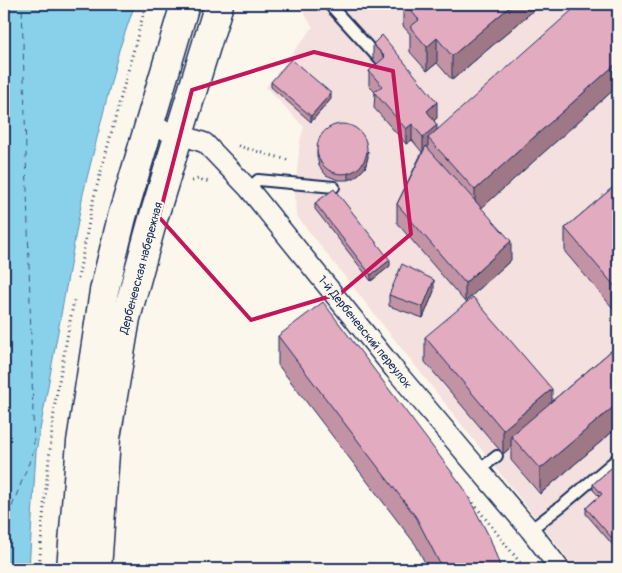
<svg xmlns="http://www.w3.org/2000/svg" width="622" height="573" font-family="Pangolin,sans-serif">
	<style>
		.built { fill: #f4e0de }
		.water { fill: #89d0ea; stroke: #5d90b2 }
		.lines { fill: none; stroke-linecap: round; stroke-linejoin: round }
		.ferry { stroke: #365781; stroke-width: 1; stroke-dasharray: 6 5; stroke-linecap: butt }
		.lane-casing { stroke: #1b2f5e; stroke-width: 14 }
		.street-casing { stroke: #1b2f5e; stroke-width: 22 }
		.secondary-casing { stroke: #1b2f5e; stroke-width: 31 }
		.path { stroke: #1b2f5e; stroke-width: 3; stroke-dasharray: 1 4; stroke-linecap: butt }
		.lane { stroke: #fbf7ec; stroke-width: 10 }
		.street { stroke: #fbf7ec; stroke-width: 19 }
		.secondary { stroke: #fbf7ec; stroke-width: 28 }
		.wall { fill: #c293a4; stroke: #1b2f5e }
		.shaded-wall { fill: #9e7886; stroke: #1b2f5e }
		.building { fill: #e2abbf; stroke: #1b2f5e }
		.marked { fill: none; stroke: #c2185b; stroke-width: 4; stroke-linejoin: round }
		.labels { text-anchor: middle; stroke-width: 4.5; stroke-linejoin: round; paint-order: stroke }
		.street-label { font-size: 12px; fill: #1b2f5e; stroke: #fbf7ec }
	</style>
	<rect width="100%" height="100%" fill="#fbf7ec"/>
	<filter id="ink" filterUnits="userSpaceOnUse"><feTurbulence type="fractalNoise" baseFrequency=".02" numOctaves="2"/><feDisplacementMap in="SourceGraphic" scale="10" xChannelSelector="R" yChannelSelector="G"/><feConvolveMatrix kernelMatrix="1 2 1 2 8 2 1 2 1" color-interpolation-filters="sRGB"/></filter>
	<g filter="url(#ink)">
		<polygon class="built" points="298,4 618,4 618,569 576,569 296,215 295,192 300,141 304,127 266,87 313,27"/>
		<polygon class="water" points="4,4 135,4 119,50 83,194 36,452 29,569 4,569"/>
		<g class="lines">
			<polyline class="ferry" points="4,527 34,450 22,4"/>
			<defs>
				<g id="lane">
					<polyline points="329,4 382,62"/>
					<polyline points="249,189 258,180 334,187"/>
					<polyline points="479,470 497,456"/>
					<polyline points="530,530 564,504 618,458"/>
				</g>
				<polyline id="street" points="148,126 179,134 205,143 249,189 394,369 530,530 560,569"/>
				<g id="secondary">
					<polyline points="71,569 81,442 104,291 122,217 185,4"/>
					<polyline points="97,569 106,438 126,318 153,219 219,4"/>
				</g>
			</defs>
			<use href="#lane" class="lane-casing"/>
			<use href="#street" class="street-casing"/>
			<use href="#secondary" class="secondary-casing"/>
			<g class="path">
				<polyline points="238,146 288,160"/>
				<polyline points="192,181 198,179 210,182"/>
				<polyline points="78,279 93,201 146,4"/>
				<polyline points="470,499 525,569"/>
				<polyline points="39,569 44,506 55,403 74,300"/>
			</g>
			<use href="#lane" class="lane"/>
			<use href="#street" class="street"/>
			<use href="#secondary" class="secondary"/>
		</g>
		<g class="wall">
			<polygon points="403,4 541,4 452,80 437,63 427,71 410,52 410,34 403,26"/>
			<polygon points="618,4 618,86 481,208 511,260 465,302 397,223 397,204 422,152 412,140 406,144 374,108 375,92 369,86 369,71 377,64 373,59 373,44 437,118 434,120 437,130"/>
			<polygon points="271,82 331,99 311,122 271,87"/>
			<polygon points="317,151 368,157 365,168 361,172 354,178 348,180 338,180 326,175 319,166 317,156"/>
			<polygon points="618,183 618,314 565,252 565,228"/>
			<polygon points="315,203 390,266 371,281 315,209"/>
			<polygon points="434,291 423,318 389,306 389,295"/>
			<polygon points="278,336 501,569 428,569 416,545 278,365"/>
			<polygon points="425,337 552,401 618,345 618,427 540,494 511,460 511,447 503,454 425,362"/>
			<polygon points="618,462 618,551 586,514 586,508 599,496 593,490 593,484"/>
		</g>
		<g class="shaded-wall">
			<polygon points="513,4 541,4 452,80 452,56"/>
			<polygon points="437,38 437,63 427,71 427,47"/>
			<polygon points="618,62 618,86 475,214 475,190"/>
			<polygon points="331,93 331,99 311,122 311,116"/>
			<polygon points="437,102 437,118 427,127 427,111"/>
			<polygon points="412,124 412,140 406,144 406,129"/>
			<polygon points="437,125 437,140 428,138 428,148 423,153 423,137"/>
			<polygon points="368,151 368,157 365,168 361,172 354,178 348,180 348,174"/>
			<polygon points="511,241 511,260 465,302 465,283"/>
			<polygon points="390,260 390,266 371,281 371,275"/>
			<polygon points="434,280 434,291 423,318 423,307"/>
			<polygon points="552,389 552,413 511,436 511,447 503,454 503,430"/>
			<polygon points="618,403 618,427 540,494 540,469"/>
		</g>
		<g class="building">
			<polygon points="405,4 513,4 452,56 437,38 427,47 410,27 419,20"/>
			<polygon points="579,4 618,4 618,62 475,190 428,138"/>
			<polygon points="382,35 437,102 427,111 437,125 423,137 412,124 406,129 374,92 382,86 369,71 385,57 373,44"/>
			<polygon points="291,59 331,93 311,116 271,82"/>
			<circle cx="342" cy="149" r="25"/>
			<polygon points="426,146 511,241 465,283 397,204"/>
			<polygon points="618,183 618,290 565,228"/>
			<polygon points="334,189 390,260 371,275 315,203"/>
			<polygon points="402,264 434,280 423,307 389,295"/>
			<polygon points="473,297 552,389 503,430 425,337"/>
			<polygon points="323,302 463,487 490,538 501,569 442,569 438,560 416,517 278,336"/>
			<polygon points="618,345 618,403 540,469 511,436"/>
			<polygon points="618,462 618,545 586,508 602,494 593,484"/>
		</g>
	</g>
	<path class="marked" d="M314,52l79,19 18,163 -70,59 -90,27 -92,-103 33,-127z"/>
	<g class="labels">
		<g class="street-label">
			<text transform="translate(141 268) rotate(-75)" y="4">Дербеневская набережная</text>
			<text transform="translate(365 332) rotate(51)" y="4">1-й Дербеневский переулок</text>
		</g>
	</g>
	<rect width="622" height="573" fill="none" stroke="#fbf7ec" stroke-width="20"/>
	<rect x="10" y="10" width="602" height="553" fill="none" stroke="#1b2f5e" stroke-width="2" filter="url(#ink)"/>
</svg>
